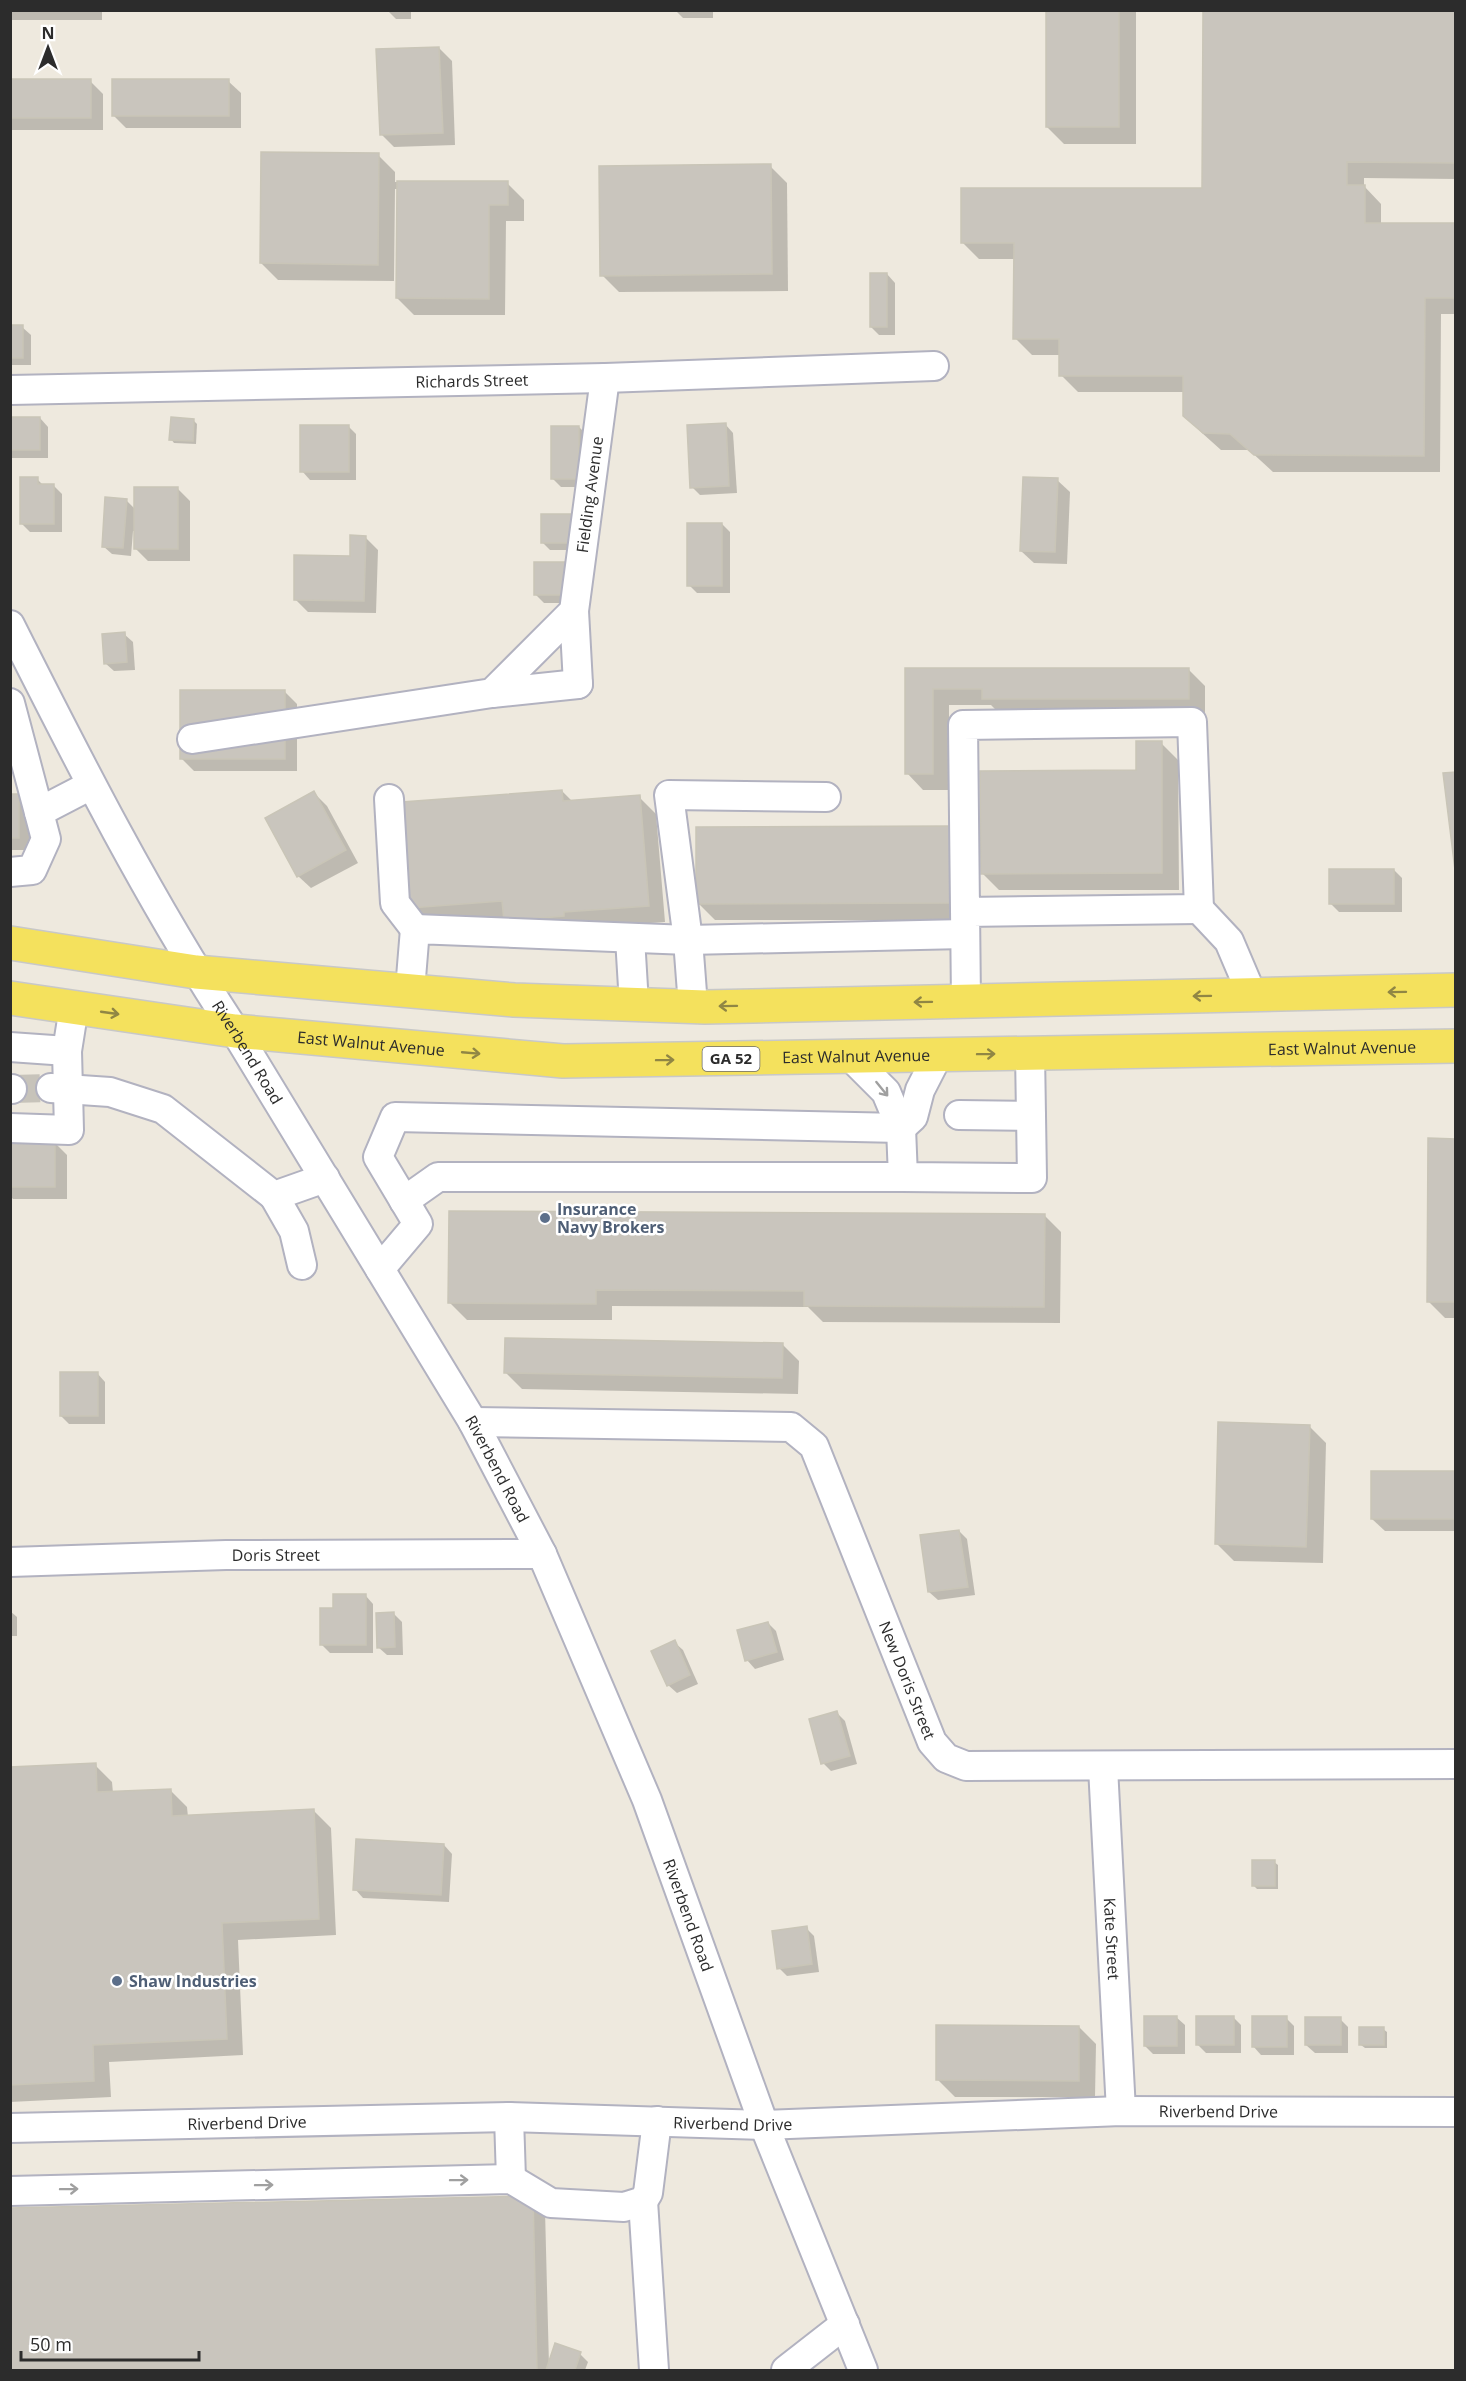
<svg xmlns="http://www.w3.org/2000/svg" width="1466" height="2381" font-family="'Open Sans',sans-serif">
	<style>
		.shadow { fill: #0003 }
		.building { fill: #c9c5bd; stroke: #c9c5b7; stroke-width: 1.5 }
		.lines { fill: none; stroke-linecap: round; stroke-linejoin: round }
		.minor-tunnel { stroke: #c7c3ba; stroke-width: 28; stroke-dasharray: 28 14; stroke-linecap: butt }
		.minor-casing { stroke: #b2b2c0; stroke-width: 32 }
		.major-casing { stroke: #c8c8c8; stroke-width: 36 }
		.minor { stroke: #fff; stroke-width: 28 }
		.major { stroke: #f4e15d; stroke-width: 33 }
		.oneway { stroke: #908644 }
		.oneway2 { stroke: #a0a0a0 }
		.service-dot { fill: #5c6f8a; stroke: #fff; stroke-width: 2 }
		.labels { text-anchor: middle; stroke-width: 5; stroke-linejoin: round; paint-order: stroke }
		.shield { fill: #fff; stroke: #6b6b6b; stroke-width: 1.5 }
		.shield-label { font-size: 15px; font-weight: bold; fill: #2c2c2c }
		.street-label { font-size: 16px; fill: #2c2c2c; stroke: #fff }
		.service-label { font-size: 16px; font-weight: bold; fill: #4e5e75; stroke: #fff; text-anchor: start }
	</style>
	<rect width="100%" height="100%" fill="#eee9de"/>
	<g class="shadow">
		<rect x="10" y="10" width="92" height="10"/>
		<polygon points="411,10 411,19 396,19 388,11"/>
		<polygon points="675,10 713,10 713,18 683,18"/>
		<polygon points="1047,10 1136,10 1136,144 1064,144 1047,127"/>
		<polygon points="1456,10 1456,179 1364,178 1364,186 1381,204 1381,224 1456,224 1456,314 1441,314 1440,472 1273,472 1249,450 1221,450 1202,433 1185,415 1185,392 1078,392 1061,375 1061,355 1032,355 1015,338 1015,259 979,259 962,242 1204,190"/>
		<polygon points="439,48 452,61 455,145 394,147 381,134"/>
		<polygon points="10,81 90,81 103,94 103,130 10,130"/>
		<polygon points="228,81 241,93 241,128 126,128 114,116"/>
		<polygon points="378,155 395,172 395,182 507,183 524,200 524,221 506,221 505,315 414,315 397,298 398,189 395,189 394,281 278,280 261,263"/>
		<polygon points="770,166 787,183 788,291 619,292 602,275"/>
		<polygon points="887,274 895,283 895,335 879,335 871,327"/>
		<polygon points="10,327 22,327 31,335 31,365 10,365"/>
		<polygon points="10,418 40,418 48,427 48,458 10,458"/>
		<polygon points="193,420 197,424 196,444 174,443 171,439"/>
		<polygon points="725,424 733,433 737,493 700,495 692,487"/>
		<polygon points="348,426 356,434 356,480 310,480 302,471"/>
		<polygon points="579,427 587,435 587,487 561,487 553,479"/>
		<polygon points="37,479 44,486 54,486 62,494 62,532 30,532 22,524"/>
		<polygon points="1057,480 1070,492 1067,564 1034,563 1021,551"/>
		<polygon points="177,488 190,501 190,561 148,561 135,548 135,531 133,531 131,556 112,554 103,546 126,500 135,509"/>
		<polygon points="542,515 588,550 550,550 542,542"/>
		<polygon points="722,524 730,532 730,593 697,593 689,585"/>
		<polygon points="365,537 378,550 376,613 308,612 295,599 351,557"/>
		<polygon points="586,572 586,603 544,603 536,595"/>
		<polygon points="124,634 133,642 135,670 114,671 105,663"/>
		<polygon points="907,669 1188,669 1205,686 1205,715 1001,715 991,705 949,705 949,790 923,790 907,773"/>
		<polygon points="284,691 297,704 297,771 194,771 181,758"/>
		<polygon points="1161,743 1178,760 1179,890 999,890 982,873 1138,772"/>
		<polygon points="562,791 573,802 639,797 656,814 665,922 580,928 428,924 411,907"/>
		<polygon points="314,793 327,806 358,863 311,888 298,876"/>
		<polygon points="10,796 19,796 31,808 31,850 10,850"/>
		<polygon points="949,827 966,920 715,920 698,903"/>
		<polygon points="1394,870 1402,878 1402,912 1339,912 1331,904"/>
		<polygon points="1456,1140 1456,1318 1445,1318 1428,1301"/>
		<polygon points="10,1143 55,1143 67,1155 67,1199 13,1199 10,1196"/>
		<polygon points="1044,1215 1061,1232 1060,1323 823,1322 808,1307 612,1306 612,1320 467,1320 450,1303"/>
		<polygon points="782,1344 799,1361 798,1394 522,1389 505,1372"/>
		<polygon points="97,1373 105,1382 105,1424 69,1424 61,1416"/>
		<polygon points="1309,1426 1326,1443 1323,1563 1234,1561 1217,1544"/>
		<polygon points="1456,1473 1456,1531 1385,1531 1372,1519"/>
		<polygon points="959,1531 967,1539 975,1595 938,1600 929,1592"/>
		<polygon points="365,1595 373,1604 373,1653 330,1653 322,1645 335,1609"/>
		<polygon points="10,1611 17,1617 17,1636 10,1636"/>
		<polygon points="394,1614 402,1622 403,1655 387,1655 378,1647"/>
		<polygon points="768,1623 776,1631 784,1660 755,1669 747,1660"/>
		<polygon points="674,1642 683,1650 698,1684 677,1693 668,1685"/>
		<polygon points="837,1713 845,1721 857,1764 831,1771 823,1763"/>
		<polygon points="95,1765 112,1782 113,1793 170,1790 187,1807 188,1817 314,1811 331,1828 336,1935 238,1940 243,2055 109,2062 111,2097 10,2102 10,1769"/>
		<polygon points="444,1845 452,1854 449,1902 363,1898 355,1889"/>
		<polygon points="1274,1862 1278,1865 1278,1889 1257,1889 1253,1885"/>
		<polygon points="806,1928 814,1936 819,1972 787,1976 779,1968"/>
		<polygon points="1176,2017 1185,2025 1185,2054 1153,2054 1145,2046"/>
		<polygon points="1233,2017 1241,2025 1241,2053 1206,2053 1198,2045"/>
		<polygon points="1286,2018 1294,2026 1294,2055 1261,2055 1253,2046"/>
		<polygon points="1340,2019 1348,2027 1348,2053 1315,2053 1306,2045"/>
		<polygon points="1079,2027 1096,2044 1095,2097 955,2097 938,2080"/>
		<polygon points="1383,2029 1387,2032 1387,2048 1365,2048 1361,2045"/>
		<polygon points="533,2198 545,2210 549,2365 580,2354 588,2362 585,2370 10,2370 10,2209"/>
	</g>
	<g class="building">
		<rect x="1046" y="10" width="73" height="117"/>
		<polygon points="1203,10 1456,10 1456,163 1347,162 1347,185 1365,185 1365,223 1456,223 1456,298 1425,298 1424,456 1254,455 1230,434 1203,433 1183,416 1183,376 1059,376 1059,339 1013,339 1014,243 961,243 961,188 1202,188"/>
		<polygon points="439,47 443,133 380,135 376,49"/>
		<rect x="10" y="79" width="81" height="39"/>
		<rect x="112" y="79" width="117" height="37"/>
		<polygon points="261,152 379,153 378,265 260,263"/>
		<polygon points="771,164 772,274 600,276 599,166"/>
		<polygon points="397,181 508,181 508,205 489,205 489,299 396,298"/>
		<rect x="870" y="273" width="17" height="54"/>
		<rect x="10" y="325" width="13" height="33"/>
		<rect x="10" y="417" width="30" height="33"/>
		<polygon points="171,417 194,419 193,441 169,440"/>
		<polygon points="726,423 729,486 690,488 687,425"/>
		<rect x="300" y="425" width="49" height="47"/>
		<rect x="551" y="426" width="28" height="53"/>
		<polygon points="20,477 38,477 38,484 54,484 54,524 20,524"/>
		<polygon points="1023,477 1058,478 1055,552 1020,551"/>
		<rect x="134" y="487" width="44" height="62"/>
		<polygon points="105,497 127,499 123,548 102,547"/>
		<rect x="541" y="514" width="39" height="29"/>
		<rect x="687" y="523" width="35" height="63"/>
		<polygon points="350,535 366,536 364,601 294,600 294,555 350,556"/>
		<rect x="534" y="562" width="44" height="33"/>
		<polygon points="125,632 127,662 104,664 102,634"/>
		<polygon points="905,668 1189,668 1189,699 982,699 982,689 933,689 933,774 905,774"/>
		<rect x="180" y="690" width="105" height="69"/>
		<polygon points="1136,741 1162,741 1162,873 981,874 980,771 1136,770"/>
		<polygon points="1456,772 1456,878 1443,773"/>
		<polygon points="562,790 563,801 640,795 649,906 564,912 564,916 504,921 502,901 410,908 402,802"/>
		<polygon points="314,791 346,850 297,877 265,818"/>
		<rect x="10" y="794" width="9" height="44"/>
		<polygon points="950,826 950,903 696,904 696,827"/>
		<rect x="1329" y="869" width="65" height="35"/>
		<polygon points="1428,1138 1456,1139 1456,1302 1427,1302"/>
		<rect x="10" y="1141" width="45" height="46"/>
		<polygon points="449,1211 1045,1214 1044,1307 804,1306 804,1291 596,1290 596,1304 448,1303"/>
		<polygon points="505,1338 783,1343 782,1378 504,1373"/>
		<rect x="60" y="1372" width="38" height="44"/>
		<polygon points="1218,1422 1310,1425 1306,1547 1215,1544"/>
		<rect x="1371" y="1471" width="85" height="48"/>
		<polygon points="959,1530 968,1587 928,1592 920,1535"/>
		<polygon points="333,1594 366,1594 366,1645 320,1645 320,1608 333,1608"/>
		<polygon points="394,1612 395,1647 377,1648 376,1613"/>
		<polygon points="768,1622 777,1652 745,1661 737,1630"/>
		<polygon points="675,1640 690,1675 667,1686 651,1651"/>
		<polygon points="837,1711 850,1756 821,1764 809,1719"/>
		<polygon points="96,1763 97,1792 171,1789 172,1816 314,1809 319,1919 222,1923 227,2039 93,2045 94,2081 10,2085 10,1767"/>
		<polygon points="356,1839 444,1844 441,1895 353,1890"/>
		<rect x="1252" y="1860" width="23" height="26"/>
		<polygon points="807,1926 812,1964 777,1969 772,1931"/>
		<rect x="1144" y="2016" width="33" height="30"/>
		<rect x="1196" y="2016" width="38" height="29"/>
		<rect x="1252" y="2016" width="35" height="31"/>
		<rect x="1305" y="2017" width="36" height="28"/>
		<polygon points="936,2025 1079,2026 1079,2081 936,2080"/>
		<rect x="1359" y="2027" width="25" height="18"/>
		<polygon points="533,2196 537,2370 10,2370 10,2208"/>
		<polygon points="555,2343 581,2352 575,2370 546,2370"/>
	</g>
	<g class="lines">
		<polyline class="minor-tunnel" points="12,1089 51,1088"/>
		<defs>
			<g id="minor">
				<path id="s1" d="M10,390l595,-12 329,-12"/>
				<polyline points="574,611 578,684"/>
				<path id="s2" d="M10,625c70,139 140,277 225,406l238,391 69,132 105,246 117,325 99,245"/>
				<polyline points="492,693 578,684"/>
				<polyline points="10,703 46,839 32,870 10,872"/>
				<path id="s3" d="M192,739l300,-46 82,-82 31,-233"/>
				<polyline points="389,799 395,903 415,929"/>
				<polyline points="39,812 91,785"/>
				<polyline points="1199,909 1229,941 1252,995"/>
				<polyline points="965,912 1199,909 1192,722 963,725 966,1001"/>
				<polyline points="630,938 634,1004"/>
				<polyline points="410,990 415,929 688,940 965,934"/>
				<polyline points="693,1006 688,940 669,795 826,797"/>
				<polyline points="10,1047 67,1051"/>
				<polyline points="852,1058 886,1092 901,1128 903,1177 1032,1178 1030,1053"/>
				<polyline points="51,1088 110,1092 163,1109 274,1196 325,1178"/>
				<polyline points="10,1089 12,1089"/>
				<polyline points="959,1115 1031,1116"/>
				<polyline points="10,1128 69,1130 67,1051 74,1007"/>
				<polyline points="274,1196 294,1231 302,1265"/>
				<polyline points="404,1201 438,1177 903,1177"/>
				<polyline points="380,1269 418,1224 378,1157 395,1117 901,1128 913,1117 920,1090 938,1055"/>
				<path id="s4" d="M473,1422l318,5 23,19 118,296 14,16 20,8 490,-2"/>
				<path id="s5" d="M10,1562l216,-7 316,-1"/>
				<path id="s6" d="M1103,1767l18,344"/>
				<polyline points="509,2117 511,2179"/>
				<path id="s7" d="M10,2128l499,-11 255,8 357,-14 335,1"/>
				<polyline points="10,2191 511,2179 551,2203 624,2207 643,2201 648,2193 657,2121"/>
				<polyline points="643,2201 654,2370"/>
				<polyline points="786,2370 845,2324"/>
			</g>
			<g id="major">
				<polyline points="10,943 196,972 514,1000 705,1007 1456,990"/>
				<path id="s8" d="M10,998l225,33 328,30 893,-15"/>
			</g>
		</defs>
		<use href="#minor" class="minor-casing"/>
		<use href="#major" class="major-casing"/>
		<use href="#minor" class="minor"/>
		<use href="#major" class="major"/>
	</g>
	<defs><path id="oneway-shaft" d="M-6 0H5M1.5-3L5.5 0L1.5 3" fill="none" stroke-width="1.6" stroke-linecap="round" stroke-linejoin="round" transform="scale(1.5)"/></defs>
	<g class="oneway">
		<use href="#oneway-shaft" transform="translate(1397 992) rotate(179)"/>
		<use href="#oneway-shaft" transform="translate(1202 996) rotate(179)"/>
		<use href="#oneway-shaft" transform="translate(923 1002) rotate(179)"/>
		<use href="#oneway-shaft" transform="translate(728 1006) rotate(179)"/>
		<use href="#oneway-shaft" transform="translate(110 1013) rotate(8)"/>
		<use href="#oneway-shaft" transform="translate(471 1053) rotate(5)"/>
		<use href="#oneway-shaft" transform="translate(986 1054) rotate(-1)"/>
		<use href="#oneway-shaft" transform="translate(665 1060) rotate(-1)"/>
	</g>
	<g class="oneway2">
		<use href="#oneway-shaft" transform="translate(882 1089) rotate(51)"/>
		<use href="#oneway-shaft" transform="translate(459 2180) rotate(-1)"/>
		<use href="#oneway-shaft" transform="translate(264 2185) rotate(-1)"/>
		<use href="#oneway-shaft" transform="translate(69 2189) rotate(-1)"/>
	</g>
	<g class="service-dot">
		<circle cx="545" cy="1218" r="6"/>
		<circle cx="117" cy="1981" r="6"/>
	</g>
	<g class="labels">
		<rect class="shield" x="702.5" y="1047" width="57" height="24" rx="4.5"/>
		<g class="shield-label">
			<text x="731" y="1064">GA 52</text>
		</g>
		<g class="street-label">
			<text dy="6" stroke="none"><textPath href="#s1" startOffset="462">Richards Street</textPath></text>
			<text dy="6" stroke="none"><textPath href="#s3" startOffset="537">Fielding Avenue</textPath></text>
			<text dy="6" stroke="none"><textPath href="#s8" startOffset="364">East Walnut Avenue</textPath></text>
			<text dy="6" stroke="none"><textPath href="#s8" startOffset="1336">East Walnut Avenue</textPath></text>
			<text dy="6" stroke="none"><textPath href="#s2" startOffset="489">Riverbend Road</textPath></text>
			<text dy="6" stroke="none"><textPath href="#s8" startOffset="850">East Walnut Avenue</textPath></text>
			<text dy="6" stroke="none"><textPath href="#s2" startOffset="975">Riverbend Road</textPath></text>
			<text dy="6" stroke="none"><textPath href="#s5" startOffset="266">Doris Street</textPath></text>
			<text dy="6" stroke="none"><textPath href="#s4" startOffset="600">New Doris Street</textPath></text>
			<text dy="6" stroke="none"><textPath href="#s2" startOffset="1461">Riverbend Road</textPath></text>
			<text dy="6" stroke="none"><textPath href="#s6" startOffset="172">Kate Street</textPath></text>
			<text dy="6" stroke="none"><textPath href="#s7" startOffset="1209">Riverbend Drive</textPath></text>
			<text dy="6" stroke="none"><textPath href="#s7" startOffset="237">Riverbend Drive</textPath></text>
			<text dy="6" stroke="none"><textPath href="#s7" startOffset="723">Riverbend Drive</textPath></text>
		</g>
		<g class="service-label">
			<text x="557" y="1215">Insurance<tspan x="557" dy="18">Navy Brokers</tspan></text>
			<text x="129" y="1987">Shaw Industries</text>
		</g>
	</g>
	<rect width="1466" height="2381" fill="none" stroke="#2c2c2c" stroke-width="24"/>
	<g transform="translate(48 48)" stroke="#ffffff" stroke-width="4.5" paint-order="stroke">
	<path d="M0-4.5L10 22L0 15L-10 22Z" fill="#2c2c2c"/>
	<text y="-9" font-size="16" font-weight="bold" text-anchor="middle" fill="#2c2c2c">N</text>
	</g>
	<path d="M21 2351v9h178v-9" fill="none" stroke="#2c2c2c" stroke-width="3"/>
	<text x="30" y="2351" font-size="18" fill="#2c2c2c" stroke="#ffffff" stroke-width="4.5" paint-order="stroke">50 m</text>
</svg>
